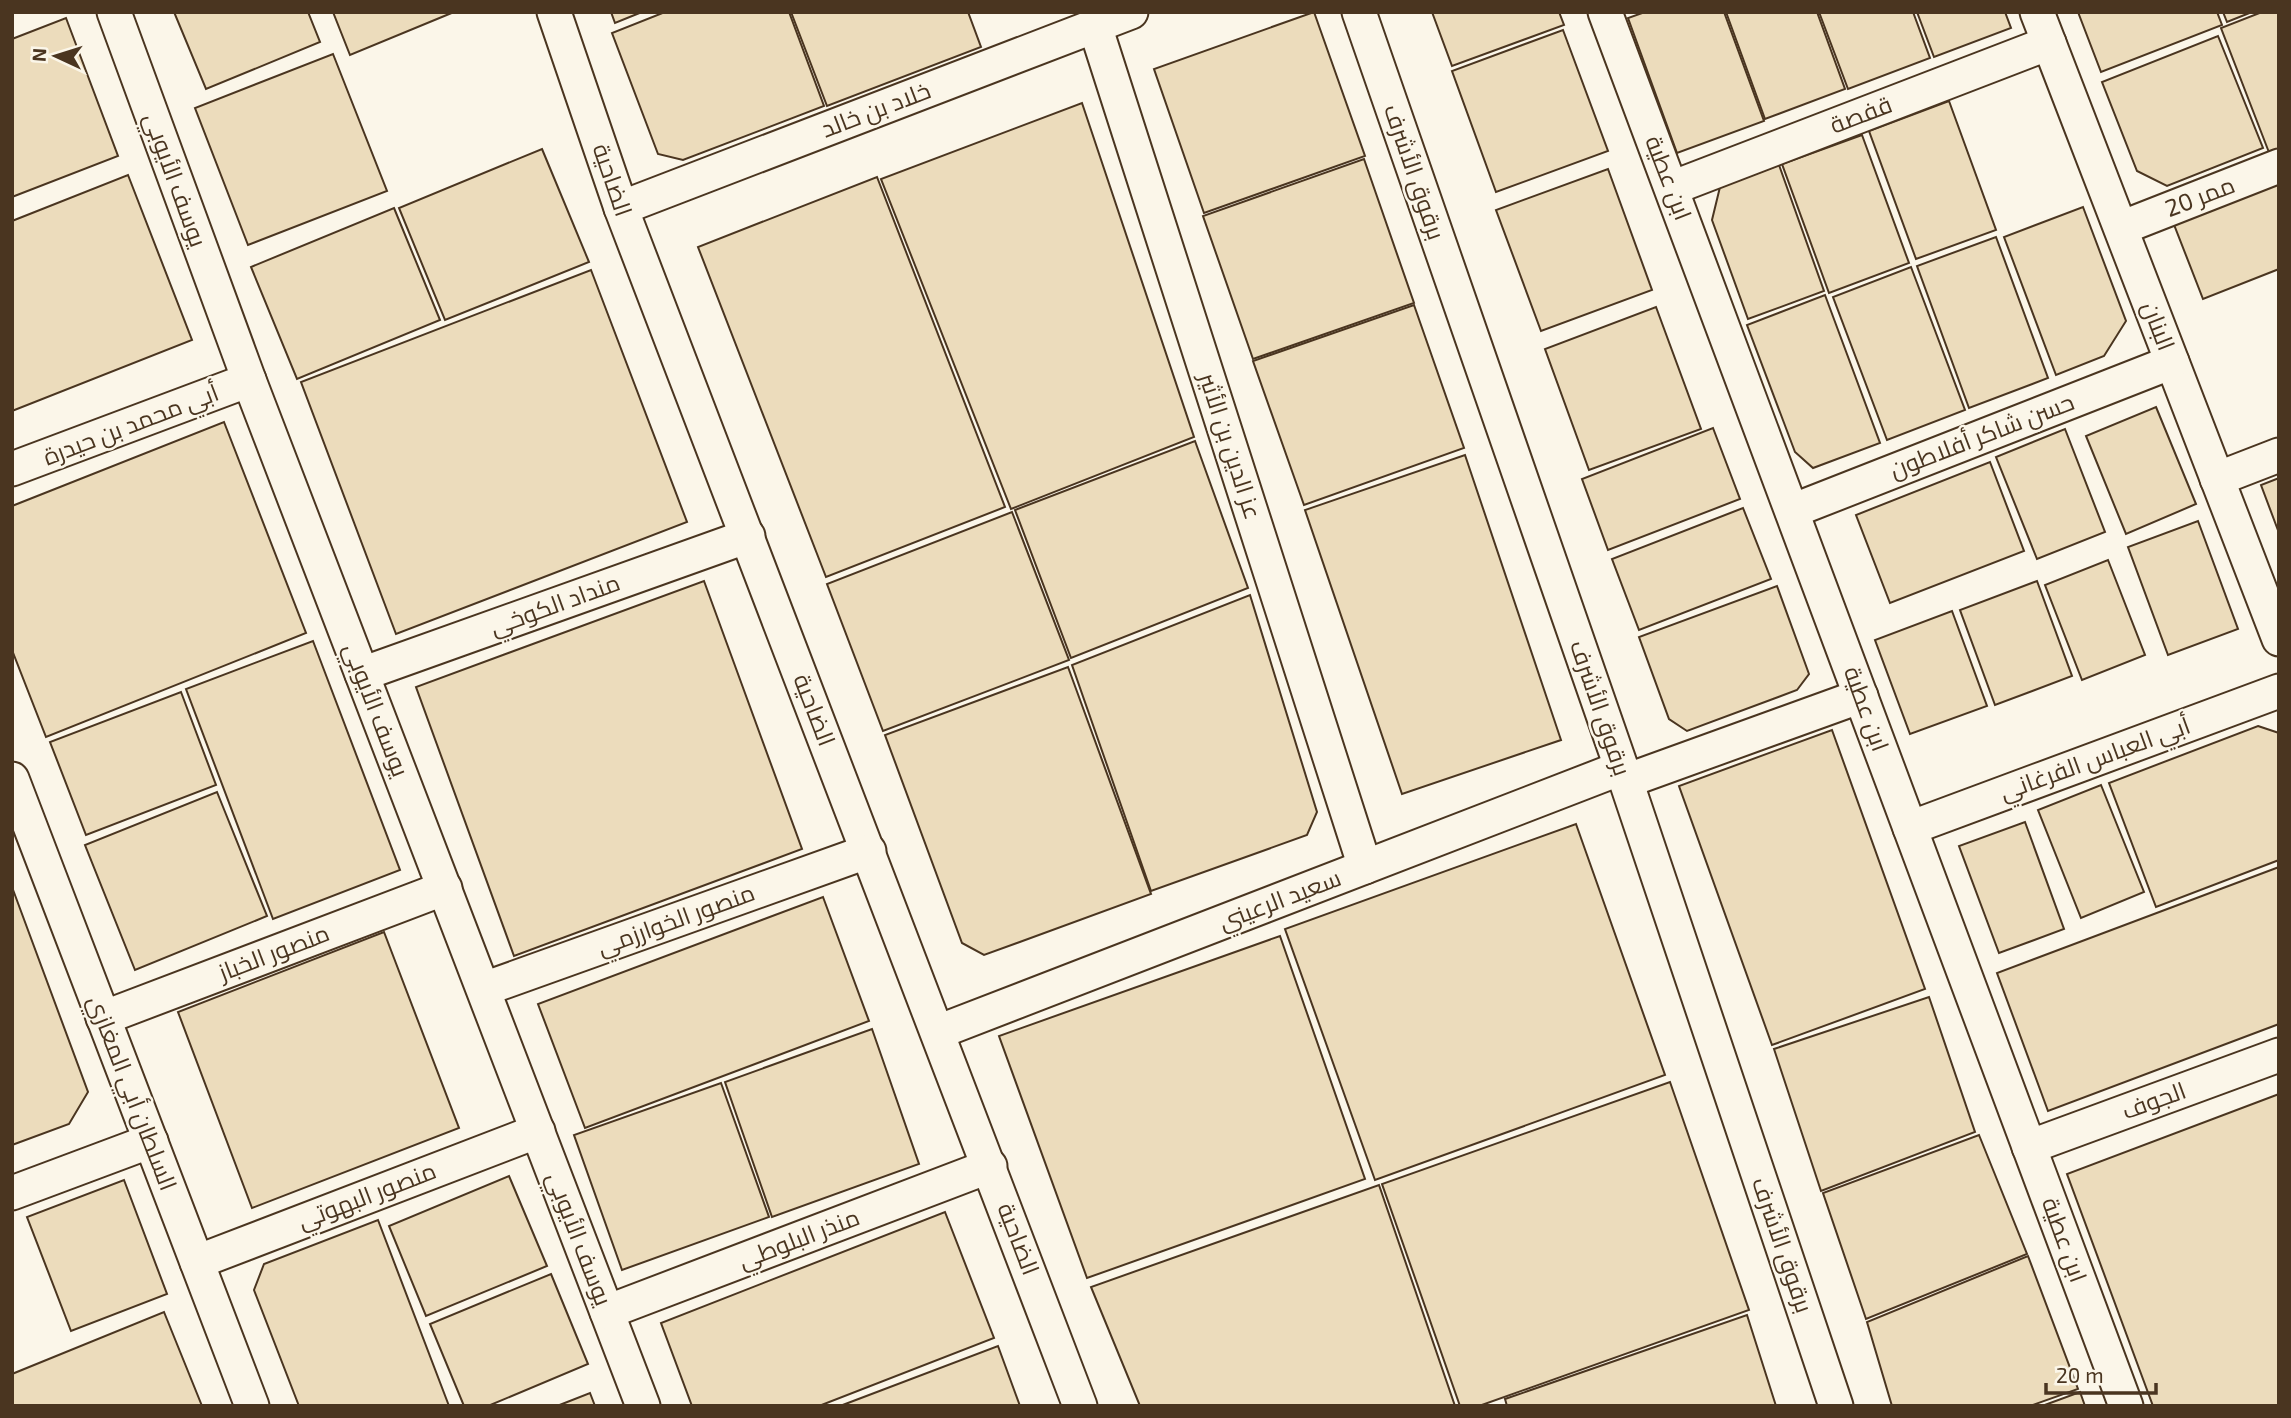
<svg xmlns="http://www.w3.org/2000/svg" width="2291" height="1418" font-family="'Exo 2',Cairo,sans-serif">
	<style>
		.building { fill: #ecdcbc; stroke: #4a3520; stroke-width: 2 }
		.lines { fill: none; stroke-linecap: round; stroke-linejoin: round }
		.street-casing { stroke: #4a3520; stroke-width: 37 }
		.street { stroke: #fbf6e9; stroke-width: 33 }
		.labels { text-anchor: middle; stroke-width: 5; stroke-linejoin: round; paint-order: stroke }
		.street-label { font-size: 24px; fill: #4a3520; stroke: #fbf6e9 }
	</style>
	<rect width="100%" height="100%" fill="#fbf6e9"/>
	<g class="building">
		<polygon points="174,12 308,12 320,42 206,89"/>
		<polygon points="333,12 454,12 350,55"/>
		<polygon points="611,12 642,12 615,23"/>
		<polygon points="665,12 789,12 824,106 683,160 658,154 612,33"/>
		<polygon points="791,12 968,12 981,47 827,106"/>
		<polygon points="1314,12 1365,156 1204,213 1154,69"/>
		<polygon points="1432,12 1559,12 1564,25 1452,66"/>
		<polygon points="1645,12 1724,12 1764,121 1677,153 1628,18"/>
		<polygon points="1726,12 1817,12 1845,89 1765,119"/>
		<polygon points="1819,12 1913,12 1930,58 1848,89"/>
		<polygon points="1917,12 2005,12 2011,28 1934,57"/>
		<polygon points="2078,12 2217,12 2222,25 2101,72"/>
		<polygon points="2223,12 2252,12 2227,22"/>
		<polygon points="2262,12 2279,12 2279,151 2270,155 2221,28"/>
		<polygon points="66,18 118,156 12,197 12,39"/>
		<polygon points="1563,30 1608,151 1496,192 1452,71"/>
		<polygon points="2218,36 2263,148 2167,186 2137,171 2102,82"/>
		<polygon points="333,54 387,191 248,245 195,108"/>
		<polygon points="1949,101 1996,230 1916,259 1869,131"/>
		<polygon points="1082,103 1194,437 1011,509 881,179"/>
		<polygon points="1862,135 1909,263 1829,293 1782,164"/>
		<polygon points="542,149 589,262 445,320 399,208"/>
		<polygon points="1364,159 1414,303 1253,359 1203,216"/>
		<polygon points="1779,165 1824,291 1748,319 1712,220 1720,187"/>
		<polygon points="1608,169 1652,290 1541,331 1496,210"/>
		<polygon points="128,175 192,340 12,411 12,221"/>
		<polygon points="877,177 1005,507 826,577 698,247"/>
		<polygon points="2279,180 2279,269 2203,299 2173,222"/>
		<polygon points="2083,207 2126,321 2104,356 2056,375 2004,237"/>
		<polygon points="394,208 440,320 297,379 251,267"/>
		<polygon points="1996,237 2048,378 1969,408 1917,266"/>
		<polygon points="1911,267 1965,410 1887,440 1833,297"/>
		<polygon points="591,270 687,522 396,634 301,382"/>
		<polygon points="1825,295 1880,443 1813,468 1795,452 1747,325"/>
		<polygon points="1414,305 1464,448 1304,505 1253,361"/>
		<polygon points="1656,307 1701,429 1589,470 1545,349"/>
		<polygon points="2156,407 2196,504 2126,534 2086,436"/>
		<polygon points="224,422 306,633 46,737 12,650 12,506"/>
		<polygon points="1713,428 1740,499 1608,550 1582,479"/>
		<polygon points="2065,429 2105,532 2037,559 1996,457"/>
		<polygon points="1195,441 1248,588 1071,658 1015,510"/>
		<polygon points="1465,455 1561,740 1402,794 1305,510"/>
		<polygon points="1990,462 2024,551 1890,603 1856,515"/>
		<polygon points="2279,478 2279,533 2261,485"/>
		<polygon points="1743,508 1771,579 1639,630 1612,559"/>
		<polygon points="1012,512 1069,660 883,731 827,584"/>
		<polygon points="2198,521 2238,629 2168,655 2128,547"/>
		<polygon points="2108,560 2145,655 2082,680 2045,585"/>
		<polygon points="704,581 802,849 514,956 416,687"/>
		<polygon points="2037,581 2072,676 1995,705 1960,610"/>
		<polygon points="1777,586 1809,674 1797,690 1687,731 1669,719 1639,637"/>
		<polygon points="1250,595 1317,812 1307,835 1151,891 1072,665"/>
		<polygon points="1952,611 1987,706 1910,734 1875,640"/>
		<polygon points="313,641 400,870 273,919 186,689"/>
		<polygon points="1068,667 1151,894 984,955 962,943 885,735"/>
		<polygon points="181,692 216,785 86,835 50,742"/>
		<polygon points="2258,726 2279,733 2279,860 2156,907 2109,783"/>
		<polygon points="1832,730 1925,989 1772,1045 1679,786"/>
		<polygon points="2101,785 2144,892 2081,918 2038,810"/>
		<polygon points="217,792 267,916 135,970 85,845"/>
		<polygon points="2025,822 2064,929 1999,953 1959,846"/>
		<polygon points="1576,824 1665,1075 1375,1180 1285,929"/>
		<polygon points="2279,867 2279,1024 2048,1111 1997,973"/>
		<polygon points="12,887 88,1092 69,1124 12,1145"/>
		<polygon points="823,897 869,1021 585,1128 538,1004"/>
		<polygon points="384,932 459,1128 252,1208 178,1012"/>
		<polygon points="1280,936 1365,1179 1087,1278 999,1036"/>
		<polygon points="1929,997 1975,1132 1821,1191 1774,1049"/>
		<polygon points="872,1029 919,1164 772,1217 725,1082"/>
		<polygon points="1670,1082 1749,1310 1479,1406 1460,1406 1382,1184"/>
		<polygon points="721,1083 769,1217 622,1270 574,1135"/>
		<polygon points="2279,1094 2279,1406 2153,1406 2067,1174"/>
		<polygon points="1979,1135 2027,1254 1866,1319 1823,1193"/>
		<polygon points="509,1176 547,1266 426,1316 389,1226"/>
		<polygon points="124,1180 167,1294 71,1331 27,1217"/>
		<polygon points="1379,1185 1455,1406 1140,1406 1091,1287"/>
		<polygon points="945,1212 994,1338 819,1406 692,1406 661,1323"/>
		<polygon points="378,1220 449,1406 299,1406 254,1290 264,1264"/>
		<polygon points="2028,1256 2078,1389 2030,1406 1892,1406 1867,1322"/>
		<polygon points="551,1274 588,1364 488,1406 464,1406 430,1324"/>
		<polygon points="164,1312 202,1406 12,1406 12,1374"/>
		<polygon points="1747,1315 1776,1406 1507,1406 1505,1399"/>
		<polygon points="998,1346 1020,1406 840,1406"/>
		<polygon points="2080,1392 2085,1406 2042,1406"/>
		<polygon points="590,1393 595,1406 557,1406"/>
	</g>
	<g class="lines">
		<defs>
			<g id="street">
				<polyline points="114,12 249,380 643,1406"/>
				<polyline points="554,12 621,208 1080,1406"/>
				<polyline points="1359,12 1626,781 1836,1406"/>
				<polyline points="1605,12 2126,1406"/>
				<polyline points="2037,12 2279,639"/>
				<polyline points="1095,26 1365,867"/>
				<polyline points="1672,188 2049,43"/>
				<polyline points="621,208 1131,12"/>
				<polyline points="2121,228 2279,166"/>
				<polyline points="12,469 249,380"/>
				<polyline points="2217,479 2279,455"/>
				<polyline points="1792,511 2172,362"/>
				<polyline points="362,674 748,536"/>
				<polyline points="12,779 252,1406"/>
				<polyline points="1626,781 1861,696"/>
				<polyline points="1910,828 2279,691"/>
				<polyline points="484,989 869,851"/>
				<polyline points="103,1018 445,888"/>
				<polyline points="938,1032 1621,768"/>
				<polyline points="2029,1147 2279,1055"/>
				<polyline points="12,1193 151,1141"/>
				<polyline points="197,1262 538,1131"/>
				<polyline points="607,1312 990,1166"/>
			</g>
		</defs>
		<use href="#street" class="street-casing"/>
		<use href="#street" class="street"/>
	</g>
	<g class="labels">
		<g class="street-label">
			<text transform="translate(876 110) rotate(-21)" y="8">خلاد بن خالد</text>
			<text transform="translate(1861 115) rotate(-21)" y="8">قفصة</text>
			<text transform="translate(1414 172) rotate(71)" y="8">برقوق الأشرف</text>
			<text transform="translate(1668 178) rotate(69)" y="8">ابن عطية</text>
			<text transform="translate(175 180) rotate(70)" y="8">يوسف الأيوبي</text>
			<text transform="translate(612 180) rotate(71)" y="8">الضاحية</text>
			<text transform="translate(2200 197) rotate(-21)" y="8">ممر 20</text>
			<text transform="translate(2158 326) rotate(69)" y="8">البنان</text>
			<text transform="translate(131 425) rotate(-21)" y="8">أبي محمد بن حيدرة</text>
			<text transform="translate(1982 436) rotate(-21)" y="8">حسن شاكر أفلاطون</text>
			<text transform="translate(1230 446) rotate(72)" y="8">عز الدين بن الأثير</text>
			<text transform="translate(555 605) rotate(-20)" y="8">منداد الكوخي</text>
			<text transform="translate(1600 708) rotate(71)" y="8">برقوق الأشرف</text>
			<text transform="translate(1866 709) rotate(70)" y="8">ابن عطية</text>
			<text transform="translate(376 710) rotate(69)" y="8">يوسف الأيوبي</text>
			<text transform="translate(814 710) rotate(69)" y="8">الضاحية</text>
			<text transform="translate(2095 759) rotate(-20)" y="8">أبي العباس الفرغاني</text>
			<text transform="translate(1280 900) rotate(-21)" y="8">سعيد الرعيني</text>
			<text transform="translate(676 920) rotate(-20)" y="8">منصور الخوارزمي</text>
			<text transform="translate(274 953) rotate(-21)" y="8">منصور الخباز</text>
			<text transform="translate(132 1093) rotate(69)" y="8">السلطان أبي المغازي</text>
			<text transform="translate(2154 1101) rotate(-20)" y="8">الجوف</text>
			<text transform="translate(367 1196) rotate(-21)" y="8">منصور البهوتي</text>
			<text transform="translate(579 1239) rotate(69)" y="8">يوسف الأيوبي</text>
			<text transform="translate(799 1239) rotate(-21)" y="8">منذر البلوطي</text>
			<text transform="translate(1018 1239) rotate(69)" y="8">الضاحية</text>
			<text transform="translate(2064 1240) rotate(70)" y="8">ابن عطية</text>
			<text transform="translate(1782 1245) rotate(71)" y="8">برقوق الأشرف</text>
		</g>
	</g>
	<rect width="2291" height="1418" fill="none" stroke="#4a3520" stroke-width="28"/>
	<g transform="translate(56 56) rotate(274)" stroke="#fbf6e9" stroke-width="5" paint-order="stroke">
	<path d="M0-5L12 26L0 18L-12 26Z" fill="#4a3520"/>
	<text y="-10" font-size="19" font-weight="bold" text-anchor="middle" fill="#4a3520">N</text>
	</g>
	<path d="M2046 1383v10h110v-10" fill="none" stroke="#4a3520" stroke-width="3.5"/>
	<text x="2056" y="1383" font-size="21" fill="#4a3520" stroke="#fbf6e9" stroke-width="5" paint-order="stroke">20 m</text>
</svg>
